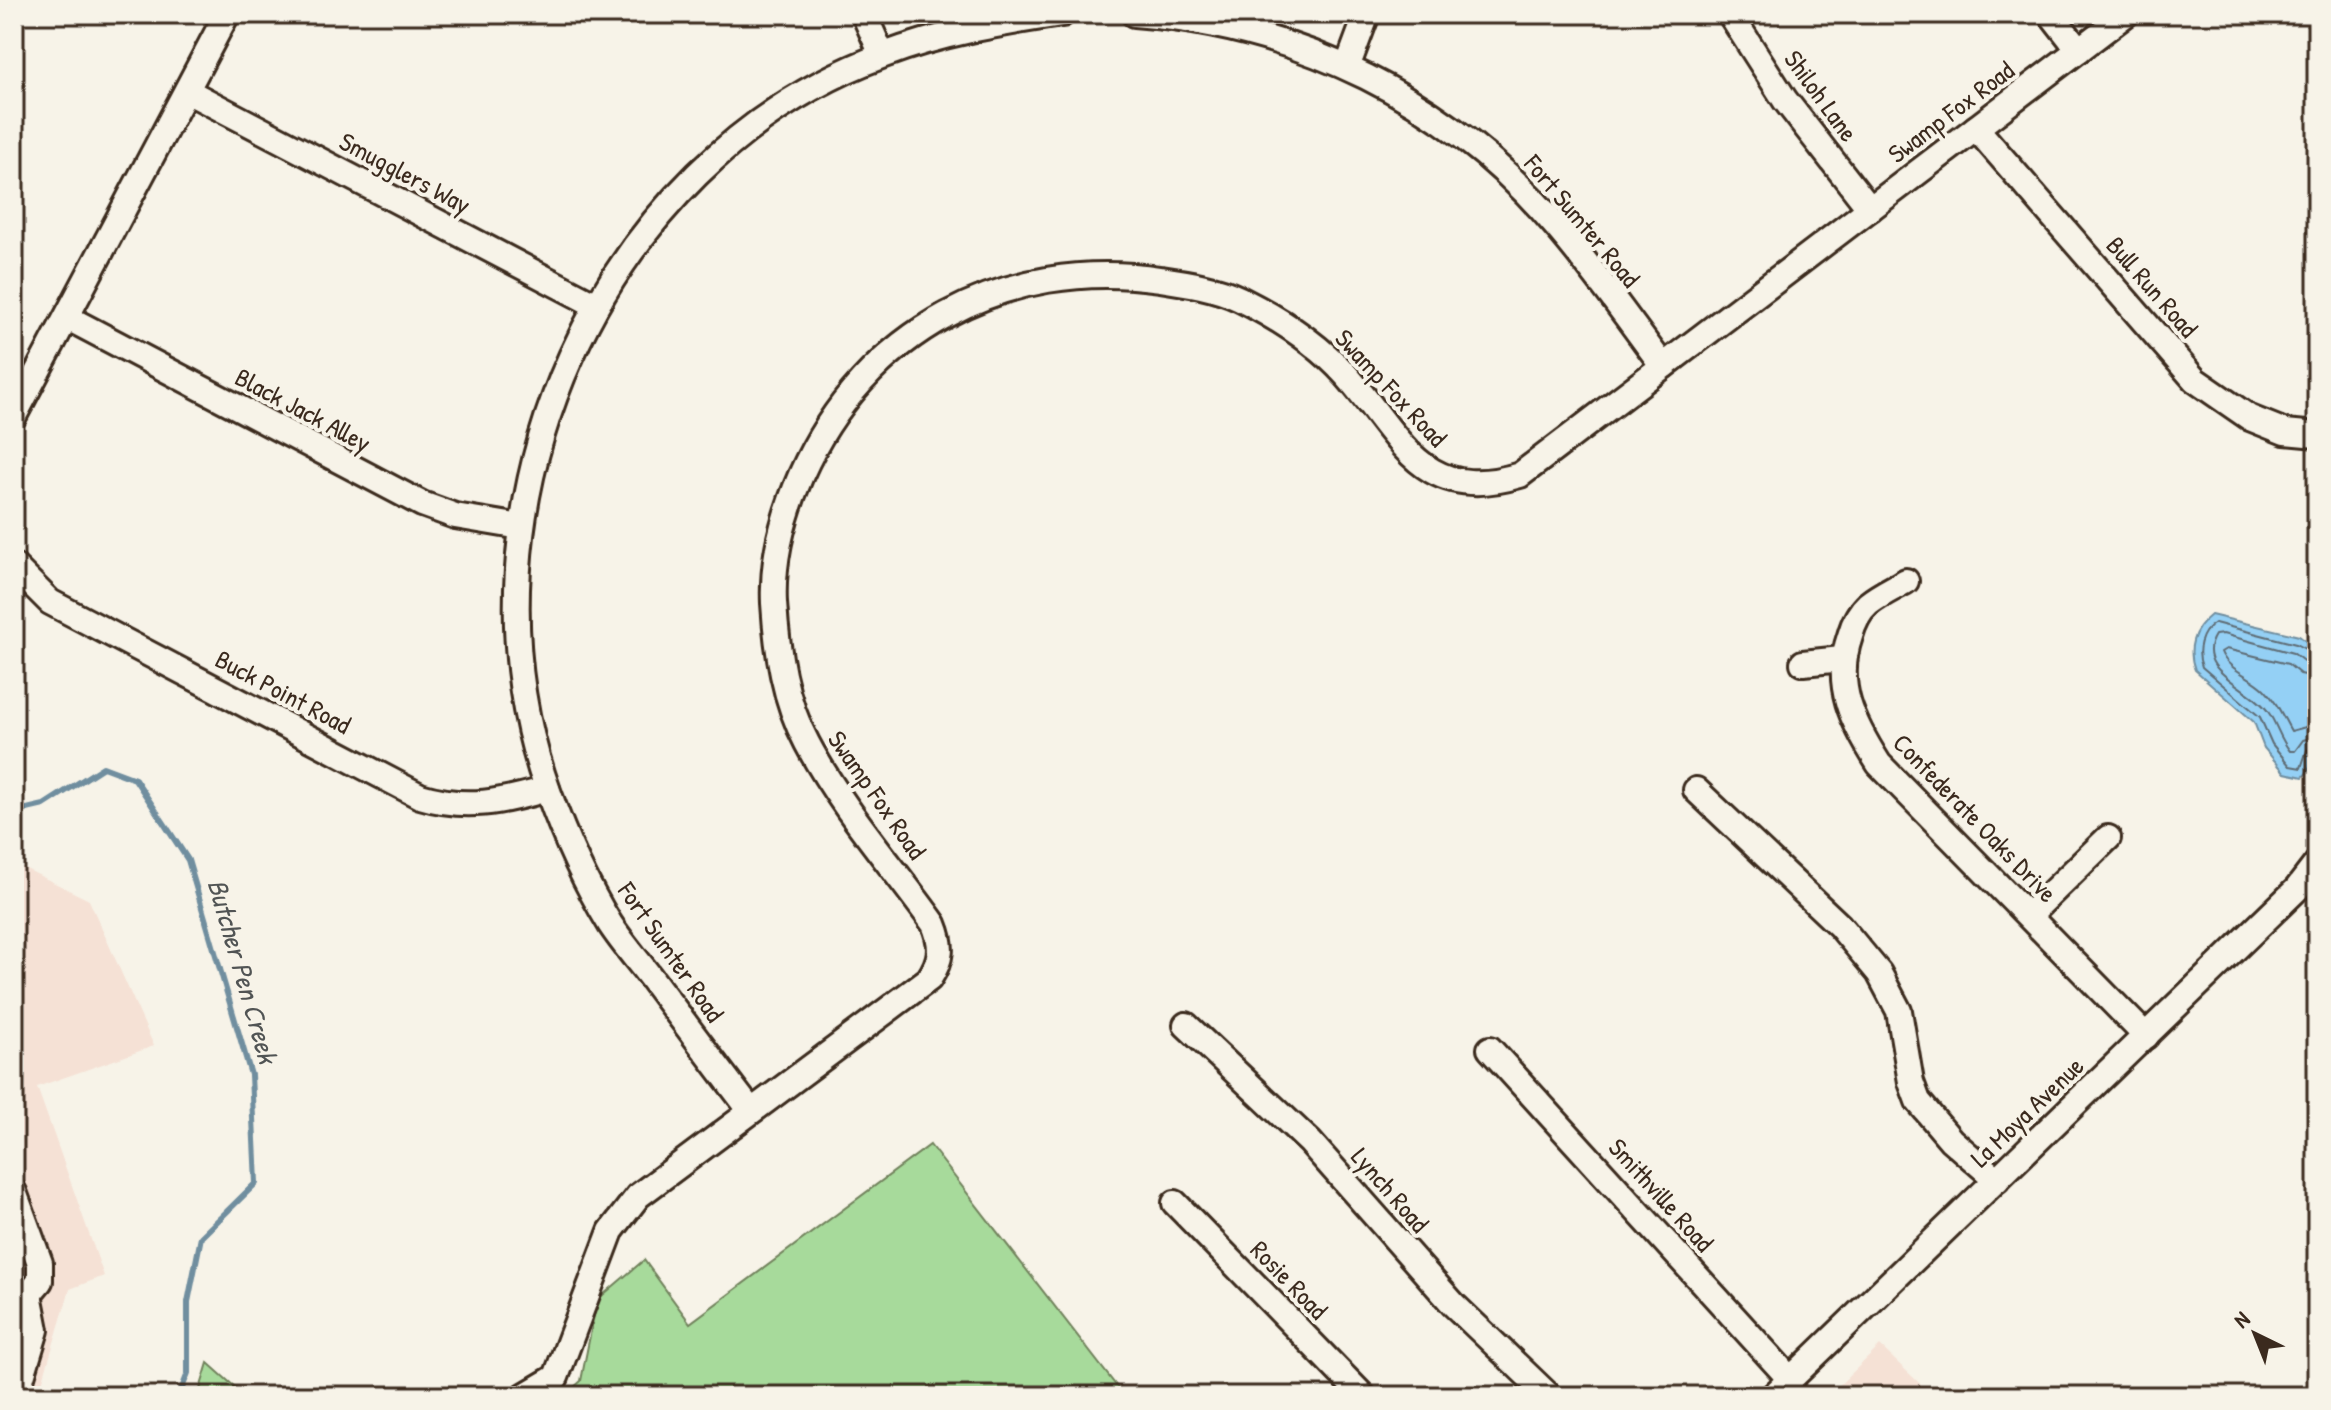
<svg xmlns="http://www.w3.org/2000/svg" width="2331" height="1410" font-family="'Patrick Hand',sans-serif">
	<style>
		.built { fill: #f5e1d5 }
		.green { fill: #a7da9b; stroke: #71825c; stroke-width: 2 }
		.water { fill: #94d0f5; stroke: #708e9f; stroke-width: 2 }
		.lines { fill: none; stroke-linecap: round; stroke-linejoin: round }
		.shore { stroke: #5f6c74; stroke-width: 2 }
		.stream { stroke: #708e9f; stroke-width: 6 }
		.minor-casing { stroke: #3b2a1e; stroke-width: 30 }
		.minor { stroke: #f7f3e8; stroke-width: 24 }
		.labels { text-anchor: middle; stroke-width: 8; stroke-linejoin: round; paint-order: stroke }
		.street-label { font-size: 26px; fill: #3b2a1e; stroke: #f7f3e8 }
		.water-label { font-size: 28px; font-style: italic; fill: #515454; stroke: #f7f3e8 }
	</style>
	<rect width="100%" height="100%" fill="#f7f3e8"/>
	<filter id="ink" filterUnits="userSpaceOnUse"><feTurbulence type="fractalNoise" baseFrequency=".0125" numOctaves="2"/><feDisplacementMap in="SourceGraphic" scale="16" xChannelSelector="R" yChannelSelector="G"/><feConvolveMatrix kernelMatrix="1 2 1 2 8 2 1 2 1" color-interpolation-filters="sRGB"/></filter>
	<g filter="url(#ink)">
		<g class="built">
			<polygon points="14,863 89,900 154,1046 37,1087 104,1276 70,1289 38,1396 14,1396"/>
			<polygon points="1880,1346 1933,1396 1828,1396"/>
		</g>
		<g class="green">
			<polygon points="930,1145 1124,1396 564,1396 581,1381 597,1300 644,1260 690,1323"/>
			<polygon points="208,1363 245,1396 198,1396"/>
		</g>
		<path class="water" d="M2211,615l88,21 18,14c0,29 8,108 -14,127l-18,-4 -21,-25 -10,-26 -59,-52c-8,-21 -2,-41 16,-55z"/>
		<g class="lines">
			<g class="shore">
				<path d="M2317,655l-21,-11 -81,-21c-15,9 -19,28 -13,44l58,50 12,27 18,22 11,2 6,-18 10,-4"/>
				<path d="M2317,665l-11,-2 -13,-10 -70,-19 -8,1c-23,37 38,52 54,78 8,12 11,26 21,38h5l8,-11 14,-4"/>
				<path d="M2317,677l-17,-3 -12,-10 -62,-15 -5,3c7,18 30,24 43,37 13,13 18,26 27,42l26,-7"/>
			</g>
			<g class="stream">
				<polyline points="14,21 17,14"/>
				<polyline points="14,812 44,805 103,767 135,779 188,860 251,1075 256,1183 201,1237 188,1302 188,1373 179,1396"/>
			</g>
			<defs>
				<g id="minor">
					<polyline points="864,14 882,55"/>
					<path d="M1134,14c164,12 315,85 422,212 38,44 72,93 107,140"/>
					<polyline points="1730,14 1785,100 1870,209"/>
					<polyline points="2051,14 2079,50"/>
					<polyline points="1348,65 1367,14"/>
					<polyline points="187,91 596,305"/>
					<polyline points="1976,128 2195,380 2250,418 2285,432 2317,435"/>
					<polyline points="68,318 422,504 455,516 521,527"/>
					<polyline points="14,416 227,14"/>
					<path d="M14,566l36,36 370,194c46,14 82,6 127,-7"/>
					<path d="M1906,581c-12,7 -27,14 -38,23 -9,8 -15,21 -18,32 -17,49 3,87 29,128l267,272"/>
					<polyline points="1803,663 1842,659"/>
					<polyline points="1696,790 1840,926 1879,973 1899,1011 1911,1082 1918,1101 1951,1140 1997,1180"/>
					<polyline points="2029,915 2108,838"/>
					<polyline points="1186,1025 1310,1142 1454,1305 1549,1396"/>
					<polyline points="1490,1049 1790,1379"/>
					<path d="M751,1111c-33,-43 -65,-86 -97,-129 -14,-19 -31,-38 -44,-58 -25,-41 -46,-88 -62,-133 -101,-283 51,-631 336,-736 58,-22 118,-32 178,-41"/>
					<polyline points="14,1192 40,1263 40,1281 29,1294 14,1299"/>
					<polyline points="1175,1203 1363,1396"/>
					<polyline points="16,1396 36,1330 29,1294"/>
					<path d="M524,1396l32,-19 55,-146 27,-35 291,-217c13,-20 14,-33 5,-55 -42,-59 -93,-116 -127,-181 -23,-43 -30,-92 -33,-140 -2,-43 10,-89 27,-128 63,-143 205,-219 359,-196 27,4 55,8 80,20 38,19 78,45 106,76 55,62 75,130 174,100l606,-461"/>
					<polyline points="1773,1396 2297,889 2317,863"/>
				</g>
			</defs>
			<use href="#minor" class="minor-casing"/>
			<use href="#minor" class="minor"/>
		</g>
	</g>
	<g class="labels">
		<g class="street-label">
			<text transform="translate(1821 96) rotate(54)" y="9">Shiloh Lane</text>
			<text transform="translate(1951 112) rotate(-37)" y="9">Swamp Fox Road</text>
			<text transform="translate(405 173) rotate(28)" y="9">Smugglers Way</text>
			<text transform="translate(1582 221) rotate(50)" y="9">Fort Sumter Road</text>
			<text transform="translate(2152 287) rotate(49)" y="9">Bull Run Road</text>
			<text transform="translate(1391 388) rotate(47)" y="9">Swamp Fox Road</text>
			<text transform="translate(303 410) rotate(28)" y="9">Black Jack Alley</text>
			<text transform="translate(283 692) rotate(28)" y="9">Buck Point Road</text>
			<text transform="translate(877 795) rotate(55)" y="9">Swamp Fox Road</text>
			<text transform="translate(1975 818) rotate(46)" y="9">Confederate Oaks Drive</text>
			<text transform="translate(671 952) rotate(55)" y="9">Fort Sumter Road</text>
			<text transform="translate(2027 1112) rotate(-44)" y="9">La Moya Avenue</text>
			<text transform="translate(1390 1190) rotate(49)" y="9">Lynch Road</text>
			<text transform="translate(1661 1195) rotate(48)" y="9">Smithville Road</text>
			<text transform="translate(1289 1280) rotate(46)" y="9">Rosie Road</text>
		</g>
		<g class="water-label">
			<text transform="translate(243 971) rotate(74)" y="10">Butcher Pen Creek</text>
		</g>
	</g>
	<rect width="2331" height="1410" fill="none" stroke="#f7f3e8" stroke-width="48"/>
	<rect x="24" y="24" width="2283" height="1362" fill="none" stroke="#3b2a1e" stroke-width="3" filter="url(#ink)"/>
	<g transform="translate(2255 1334) rotate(317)" stroke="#f7f3e8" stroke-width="6" paint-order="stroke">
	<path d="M0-6L14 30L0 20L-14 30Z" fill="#3b2a1e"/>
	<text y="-12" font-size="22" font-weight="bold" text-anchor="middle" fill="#3b2a1e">N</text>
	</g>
</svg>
